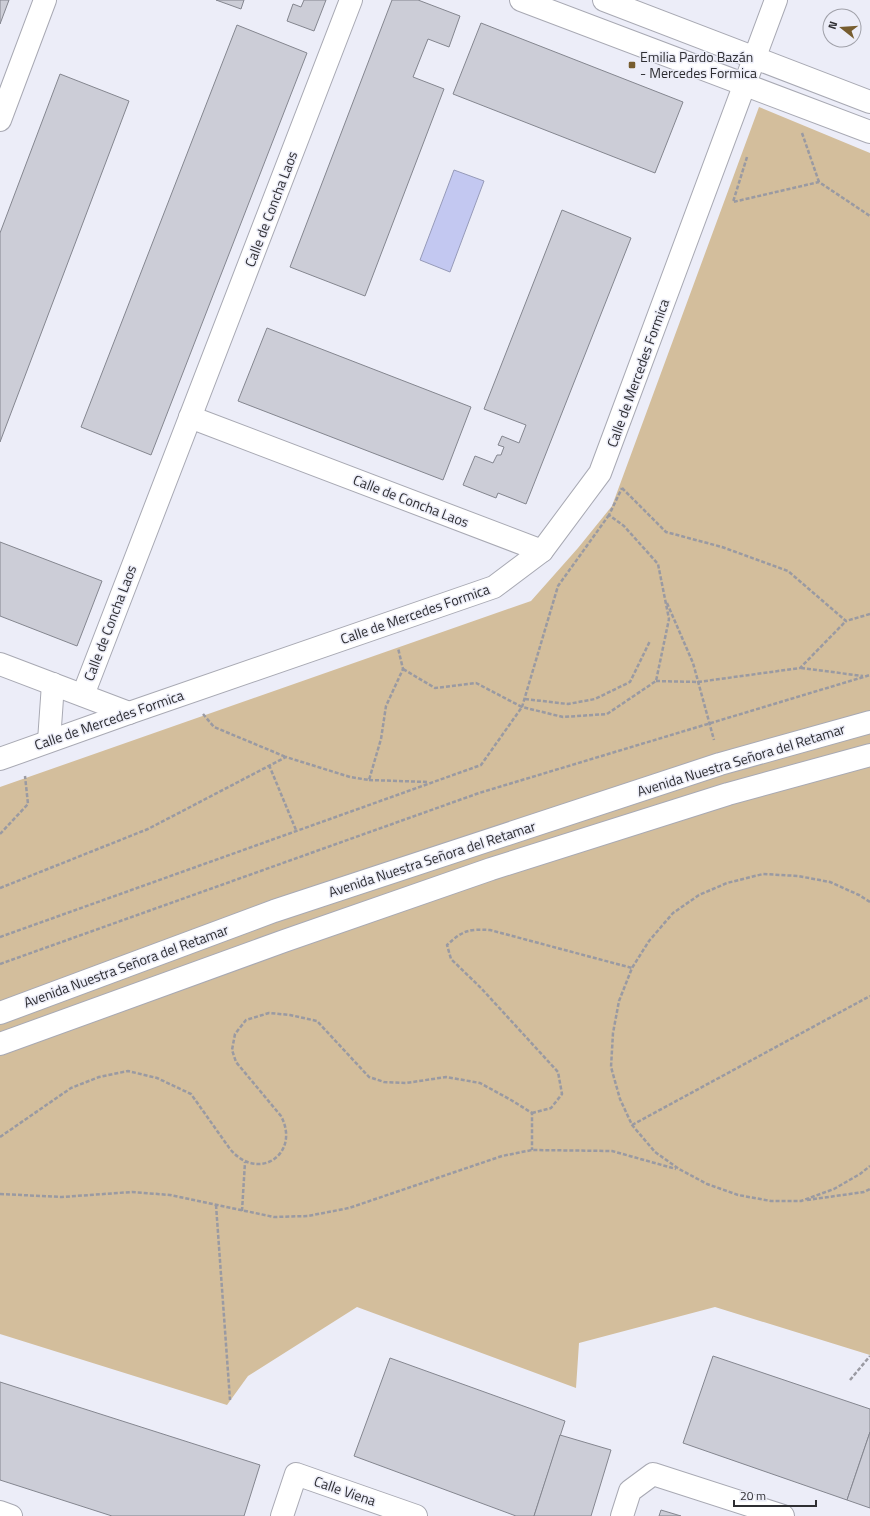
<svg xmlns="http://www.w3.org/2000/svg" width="870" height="1516" font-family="'Titillium Web',sans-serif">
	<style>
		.green { fill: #d3be9c }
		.water { fill: #c3c8f1; stroke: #969ab8 }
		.building { fill: #cccdd7; stroke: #84868f }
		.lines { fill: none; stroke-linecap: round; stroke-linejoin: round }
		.minor-casing { stroke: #a8a9b3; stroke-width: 24 }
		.path { stroke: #9a9aa2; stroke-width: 2.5; stroke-dasharray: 4 2; stroke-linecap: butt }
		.minor { stroke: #fff; stroke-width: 22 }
		.poi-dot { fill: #775d2f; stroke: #ecedf8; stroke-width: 1.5 }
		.labels { text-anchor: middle; stroke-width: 3; stroke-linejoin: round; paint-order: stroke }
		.poi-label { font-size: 14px; fill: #2e2e32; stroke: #ecedf8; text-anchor: start }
		.street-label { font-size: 14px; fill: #2e2e32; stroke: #ecedf8 }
	</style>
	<rect width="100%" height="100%" fill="#ecedf8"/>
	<polygon class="green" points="759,107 870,153 870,1355 715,1307 579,1343 576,1388 357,1307 248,1376 227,1405 0,1334 0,787 531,601 578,548 612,506"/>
	<polygon class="water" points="454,170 484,181 450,272 420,260"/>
	<g class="building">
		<polygon points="0,0 9,0 0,24"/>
		<polygon points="216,0 244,0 241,9"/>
		<polygon points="304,0 326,0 314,31 287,21 293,4 301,7"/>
		<polygon points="392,0 418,0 460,16 449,47 428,39 413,77 444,89 365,296 290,267"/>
		<polygon points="481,23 683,102 655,173 453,94"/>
		<polygon points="237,25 307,53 151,455 81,427"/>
		<polygon points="60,74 129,101 0,442 0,233"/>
		<polygon points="562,210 631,238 526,504 498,493 496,498 463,485 475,456 493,463 497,455 501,455 504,447 498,445 502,436 519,443 526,425 484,409"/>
		<polygon points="267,328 471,407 443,480 238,401"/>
		<polygon points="0,542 102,581 77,646 0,616"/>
		<polygon points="713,1356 870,1409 870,1432 847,1500 683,1443"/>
		<polygon points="390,1358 565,1421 534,1516 516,1516 354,1456"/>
		<polygon points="0,1382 260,1465 244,1516 112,1516 0,1480"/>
		<polygon points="870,1432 870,1508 847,1500"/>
		<polygon points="560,1435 611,1450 591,1516 534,1516"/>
		<polygon points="661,1510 681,1516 659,1516"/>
	</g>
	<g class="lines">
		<defs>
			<g id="minor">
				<polyline points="521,0 870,132"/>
				<polyline points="604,0 870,102"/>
				<polyline points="0,120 45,0"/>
				<polyline points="190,417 542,551"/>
				<polyline points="0,664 129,713"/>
				<polyline points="83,695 351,0"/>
				<polyline points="49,741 53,684"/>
				<polyline points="0,759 129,713 494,587 542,551 600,473 776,0"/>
				<polyline points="0,1013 274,911 720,764 870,722"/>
				<polyline points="0,1044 284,941 491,869 728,794 870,755"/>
				<polyline points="0,1512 11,1516"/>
				<polyline points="282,1516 296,1474 416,1516"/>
				<polyline points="622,1516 630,1491 653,1474 783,1516"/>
			</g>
		</defs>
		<use href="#minor" class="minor-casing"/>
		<g class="path">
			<polyline points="802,133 819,182"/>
			<polyline points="747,157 733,202 819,182 870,216"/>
			<polyline points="622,488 666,532 722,547 788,571 846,621 870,614"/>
			<polyline points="609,515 558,586 522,707 563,717 607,714 656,681 669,619 658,564 624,526 609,515 622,488"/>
			<polyline points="667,603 693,663 714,740"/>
			<polyline points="801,668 863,676"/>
			<polyline points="656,681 698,682 800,668 846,621"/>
			<polyline points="525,699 568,704 595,699 630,682 650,641"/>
			<polyline points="203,714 214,727 286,757"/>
			<polyline points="269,765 296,830"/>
			<polyline points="369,780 428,782"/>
			<polyline points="0,834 28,804 25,776"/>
			<polyline points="0,888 148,829 286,757 350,777 369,780 381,739 386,706 403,669 398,648"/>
			<polyline points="870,902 859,895 830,882 798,876 763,874 727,883 699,895 673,913 649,941 632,968 619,1001 613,1033 611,1067 620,1099 632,1125 655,1152 679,1169 707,1184 738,1195 771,1201 801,1201 834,1189 860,1174 870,1166"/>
			<polyline points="0,937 481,765 522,707 476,683 435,688 403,669"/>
			<polyline points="0,964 479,793 870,675"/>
			<path d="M532,1113l19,-5 11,-14 -4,-22 -77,-84 -30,-29 -4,-14c16,-15 22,-16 43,-15l142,38"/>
			<polyline points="632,1125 870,996"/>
			<path d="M0,1137l71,-49 28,-11 29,-6 29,7 34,16 39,55c28,34 71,5 51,-33l-45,-54 -4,-12 3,-16 11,-14 23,-7 21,2 27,6 52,56 15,5 22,1 40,-6 34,6 31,17 21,13v37"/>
			<polyline points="0,1194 62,1197 132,1192 170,1195 274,1217 308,1216 349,1208 502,1156 532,1150 612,1151 676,1169"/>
			<polyline points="807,1200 864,1192 870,1189"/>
			<polyline points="216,1205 230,1400"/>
			<polyline points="242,1211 245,1162"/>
			<polyline points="850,1380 870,1356"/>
		</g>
		<use href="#minor" class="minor"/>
	</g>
	<rect class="poi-dot" x="628" y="61" width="8" height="8" rx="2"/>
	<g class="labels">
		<g class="poi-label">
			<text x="640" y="62">Emilia Pardo Bazán<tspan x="640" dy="16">- Mercedes Formica</tspan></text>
		</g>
		<g class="street-label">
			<text transform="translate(271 209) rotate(-69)" y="5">Calle de Concha Laos</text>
			<text transform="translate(638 373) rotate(-70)" y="5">Calle de Mercedes Formica</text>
			<text transform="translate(411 501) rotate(21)" y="5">Calle de Concha Laos</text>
			<text transform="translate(415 614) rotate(-19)" y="5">Calle de Mercedes Formica</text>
			<text transform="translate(110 623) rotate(-69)" y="5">Calle de Concha Laos</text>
			<text transform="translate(109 720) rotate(-19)" y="5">Calle de Mercedes Formica</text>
			<text transform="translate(741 760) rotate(-17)" y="5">Avenida Nuestra Señora del Retamar</text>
			<text transform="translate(432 859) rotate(-18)" y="5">Avenida Nuestra Señora del Retamar</text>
			<text transform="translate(126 966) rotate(-20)" y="5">Avenida Nuestra Señora del Retamar</text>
			<text transform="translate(345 1491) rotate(19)" y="5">Calle Viena</text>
		</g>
	</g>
	<g transform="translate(842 28) rotate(287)"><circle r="19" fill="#ecedf8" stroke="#a0a1a9"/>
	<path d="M0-3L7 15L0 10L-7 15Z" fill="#775d2f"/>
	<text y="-6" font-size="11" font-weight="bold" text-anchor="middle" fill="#2e2e32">N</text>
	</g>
	<path d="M734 1500v6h82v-6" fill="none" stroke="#2e2e32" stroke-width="2"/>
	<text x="740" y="1500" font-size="12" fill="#2e2e32" stroke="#ecedf8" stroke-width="3" paint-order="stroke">20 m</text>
</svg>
